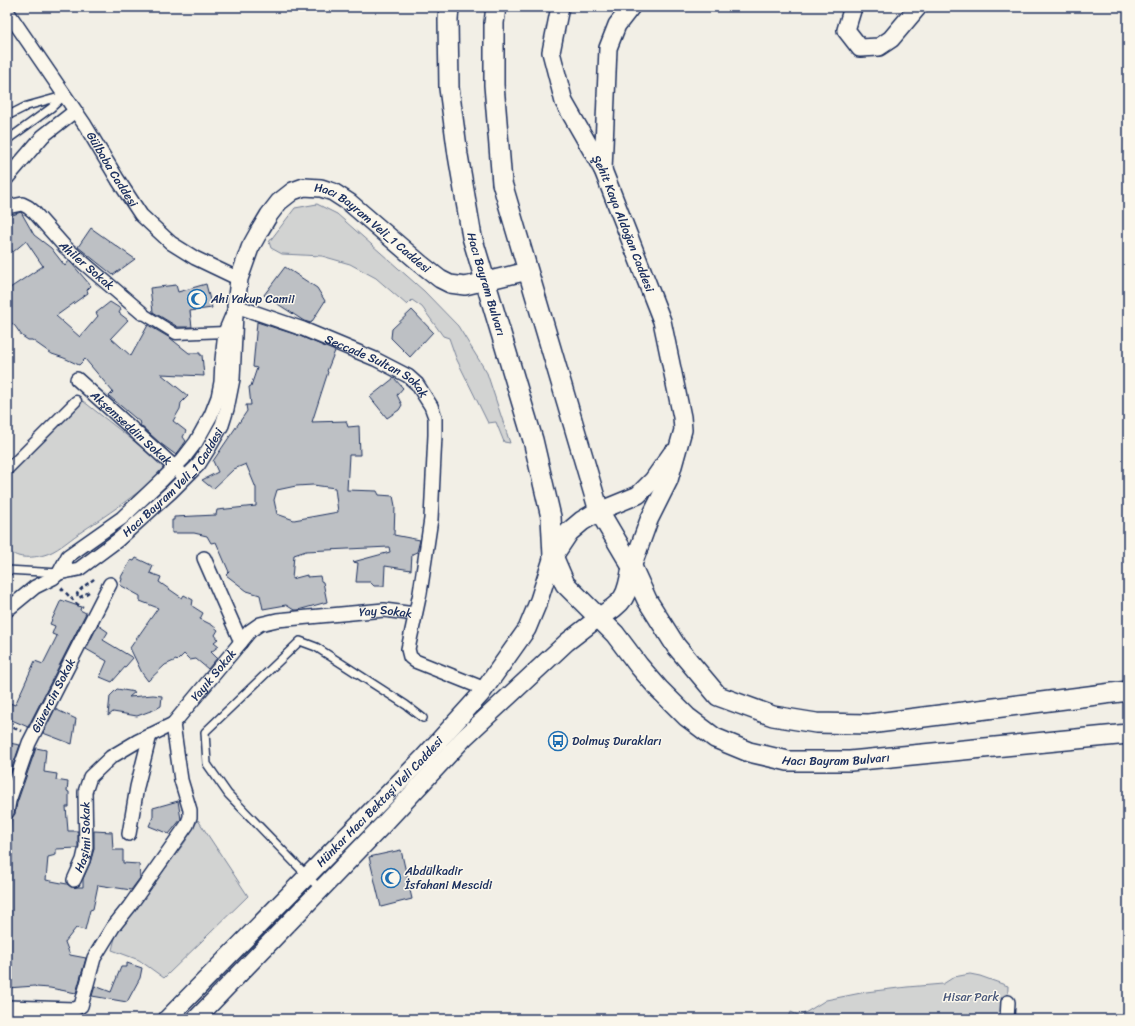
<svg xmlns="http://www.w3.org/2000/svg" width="1135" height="1026" font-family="Sriracha,sans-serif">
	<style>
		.green { fill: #d2d3d2; stroke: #768198 }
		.building { fill: #bdc0c4; stroke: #1b2f5e; fill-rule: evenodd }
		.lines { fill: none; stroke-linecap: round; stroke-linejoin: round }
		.service-casing { stroke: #1b2f5e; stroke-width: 10 }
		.pedestrian-casing { stroke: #1b2f5e; stroke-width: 13 }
		.minor-casing { stroke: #1b2f5e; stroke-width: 16 }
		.tertiary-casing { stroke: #1b2f5e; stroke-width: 20 }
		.secondary-casing { stroke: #1b2f5e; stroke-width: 22 }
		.path { stroke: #1b2f5e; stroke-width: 2.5; stroke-dasharray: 4 3; stroke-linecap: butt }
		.service { stroke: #fbf7ec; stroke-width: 7 }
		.pedestrian { stroke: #fbf7ec; stroke-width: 10 }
		.minor { stroke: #fbf7ec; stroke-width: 13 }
		.tertiary { stroke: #fbf7ec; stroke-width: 17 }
		.secondary { stroke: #fbf7ec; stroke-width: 19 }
		.labels { text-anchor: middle; stroke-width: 3; stroke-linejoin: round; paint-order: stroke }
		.street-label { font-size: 12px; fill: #1b2f5e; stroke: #fbf7ec }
		.poi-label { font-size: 12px; fill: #1b2f5e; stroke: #fbf7ec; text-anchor: start }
		.park-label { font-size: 12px; fill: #49587b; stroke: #fbf7ec }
	</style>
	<rect width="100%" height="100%" fill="#f2efe6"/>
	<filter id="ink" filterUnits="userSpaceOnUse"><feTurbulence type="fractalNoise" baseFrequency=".025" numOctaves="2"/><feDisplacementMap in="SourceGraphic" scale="8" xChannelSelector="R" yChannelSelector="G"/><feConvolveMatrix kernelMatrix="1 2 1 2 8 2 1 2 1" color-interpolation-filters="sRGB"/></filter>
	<g filter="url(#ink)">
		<g class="green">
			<polygon points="317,204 337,214 424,291 458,326 487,373 510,443 504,442 496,422 488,423 456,358 449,338 443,336 422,307 412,300 407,305 376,278 350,264 322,256 282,254 271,248 269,242 295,208"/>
			<path d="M83,401l80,63v8c-27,23 -56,43 -85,62 -10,7 -22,18 -34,21 -12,3 -29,5 -37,-7v-72z"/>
			<polygon points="198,820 248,896 164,978 139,960 112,950 116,934 185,842"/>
			<polygon points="970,974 980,976 1008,986 1007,1019 788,1019 791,1012 800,1016 826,1000 866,992 907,987 943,984 954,977"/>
		</g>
		<g class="building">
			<polygon points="21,212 34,235 51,248 65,266 69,261 73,265 91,286 87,290 88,293 56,316 80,337 98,316 96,313 110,302 121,309 119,313 128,320 111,338 131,356 148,325 170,338 189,353 200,353 200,355 202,355 204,376 161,374 188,396 181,403 180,409 173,421 186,431 183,437 186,441 176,455 160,443 140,425 141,423 109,396 113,392 85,359 79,365 64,358 52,354 32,340 28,340 22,336 15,326 7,319 7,290 43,266 26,241 13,252 7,245 7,217"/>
			<polygon points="91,228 122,250 135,259 113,275 78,247"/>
			<polygon points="285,267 317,288 325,301 311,323 304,321 264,295"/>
			<polygon points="206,284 212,308 190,311 192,327 178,327 153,312 150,288 176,285 178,292"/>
			<polygon points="412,310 433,332 410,357 391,338 392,329"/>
			<path d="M257,322l43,14 35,15 -8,20 1,1 -16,50 34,-1 2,6 11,-1 1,29h-11l-2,35 30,1 2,4 14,1 2,10 -1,29 26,5 -3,12 -5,2 -1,16 -26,-4 -1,20h-10l-4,-4h-14l2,-19 -5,-1 37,-10 -1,-5 -83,4 -12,4 -2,24 15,-4v2l13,-1 1,5 2,1 4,20 -29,8h-4l-8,-5 -23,4 -3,-14 -13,-4 -21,-16 3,-3 -13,-30 -5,1 -4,-7 -13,-3h-22v-13h2v-3l42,-2 1,-5 39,-4v-18l-10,-24 -12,5 -21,20 -11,-9 16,-8 -5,-11 34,-50 -1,-6h5l-2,-18 2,-1 6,-18 -4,-1zM313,485l22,3 3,24 -44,8 -17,-6 -3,-14 3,-10 19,-4z"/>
			<polygon points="394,378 403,388 397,395 402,405 399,410 387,418 370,397"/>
			<polygon points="136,558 153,566 150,573 161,577 159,582 182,598 184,595 193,600 192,606 203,613 200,619 212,625 218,630 215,635 218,639 214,642 219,646 211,652 217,658 208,669 196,659 190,660 184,654 177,661 176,660 165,665 148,681 142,673 130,648 158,608 140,601 140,596 120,585 122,579 121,577 131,560 134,561"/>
			<polygon points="61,600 81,607 80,610 86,613 28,727 7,718 7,702 15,705 35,661 43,664 57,636 52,634 55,626 50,624"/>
			<polygon points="98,625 108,632 103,640 133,658 112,682 100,677 107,661 86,649"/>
			<polygon points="117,689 135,692 129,697 153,695 162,696 161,706 156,709 137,716 113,712 108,716 110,696"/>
			<polygon points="55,709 76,719 72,744 43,733"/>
			<polygon points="9,743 20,745 7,782 7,744"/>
			<polygon points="36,748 46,750 44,772 57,774 56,780 68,782 67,791 69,792 69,807 66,807 68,831 78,831 78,848 56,849 56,855 48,857 46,880 67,884 71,887 83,887 83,879 90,863 94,849 94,831 112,832 113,850 123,850 123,863 139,864 140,878 131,890 98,885 93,909 90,910 85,930 76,928 65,942 70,955 86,958 76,993 50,988 36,987 35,986 7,988 8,839 11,819 15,814 17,803"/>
			<polygon points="178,801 181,819 169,834 149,826 153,817 153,808"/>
			<polygon points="401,850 412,899 381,907 369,857"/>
			<polygon points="127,963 142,968 140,978 127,1002 92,996 95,986 111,992 121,967 127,967"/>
		</g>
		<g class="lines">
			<defs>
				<g id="service">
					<polyline points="7,116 27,106 63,96"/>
					<polyline points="7,140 51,108 64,96"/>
					<polyline points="7,570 59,573"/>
					<polyline points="320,889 228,794 207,764 205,732 300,641 316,647 406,705 423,718"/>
				</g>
				<g id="pedestrian">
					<polyline points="142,313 176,334 225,332"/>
					<polyline points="7,470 76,401"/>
				</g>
				<g id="minor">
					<path id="s1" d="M7,11l78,114 33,55 23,35 30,28 24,15 44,21"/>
					<polyline points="7,178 43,136 75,111"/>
					<path id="s2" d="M7,207l15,-3 6,3 6,5 31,35 77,66"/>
					<path id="s3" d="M236,306l67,23 72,30 33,17 9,8 14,22 4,11v18l-4,84 -11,74 -12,56 2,8 5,4 70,28"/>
					<path id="s4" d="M77,379l104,94"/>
					<polyline points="204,558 241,642"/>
					<path id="s5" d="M59,573l20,-4 39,-29 53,-48 28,-28 10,-16 13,-23 5,-16 6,-30 3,-66"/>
					<polyline points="7,610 35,587 53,578 59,573 68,556 122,518 163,479 183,459 196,442 211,415 218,397 221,382 222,360 225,332 236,306"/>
					<path id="s6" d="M7,812l2,-11 20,-58 81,-159"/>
					<polyline points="129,834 137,787 150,735"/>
					<path id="s7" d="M74,880l9,-20 3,-13 -1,-55 5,-15 21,-20 27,-16 35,-17 77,-93 10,-7 17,-4 107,-10 31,4"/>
					<polyline points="7,1007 75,1009 81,1006 94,958 113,927 129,907 187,825 190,817 190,810 181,780 173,724"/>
					<polyline points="1007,1019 1008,1002"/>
				</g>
				<g id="tertiary">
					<path id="s8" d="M560,7l-9,45 13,50 39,68 59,151 20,96 1,13 -14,50 -20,40 -17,47"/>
					<polyline points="853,7 846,30 860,48 879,47 891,39 918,7"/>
					<polyline points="603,170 608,48 617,25 631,7"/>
					<path id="s9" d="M236,306l3,-27 11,-31 10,-18 9,-15 10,-13 14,-11 11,-4 17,1 12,4 17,11 71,61 19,15 10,5 15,2 63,-15"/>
					<polyline points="599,511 638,495 653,480 672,453"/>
					<path id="s10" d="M167,1019l256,-261 58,-64 46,-65 12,-29 14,-44"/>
					<polyline points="196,1019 382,826 465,737 567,642 598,618"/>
				</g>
				<g id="secondary">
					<path id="s11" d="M449,7l-1,13 1,68 9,67 14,82 61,203 18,77 2,39 12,28 50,50 24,32 20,23 28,28 28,21 34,14 39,9h62l278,-27"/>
					<polyline points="496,7 494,23 494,85 502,183 599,511 632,567 647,600 676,646 718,696 773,716 816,723 869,724 1128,691"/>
					<polyline points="553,556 569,532 582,521 599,511"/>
					<path d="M598,618c27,-16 29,-21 34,-51"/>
				</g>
			</defs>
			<use href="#service" class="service-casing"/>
			<use href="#pedestrian" class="pedestrian-casing"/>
			<use href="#minor" class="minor-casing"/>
			<use href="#tertiary" class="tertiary-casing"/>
			<use href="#secondary" class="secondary-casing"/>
			<g class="path">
				<polyline points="61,588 77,604 83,607"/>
				<path d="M89,592l-10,6 -2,-4c4,-7 13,-11 19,-17"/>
				<polyline points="7,725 21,731"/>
			</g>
			<use href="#service" class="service"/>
			<use href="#pedestrian" class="pedestrian"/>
			<use href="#minor" class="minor"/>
			<use href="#tertiary" class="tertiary"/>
			<use href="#secondary" class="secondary"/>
		</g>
	</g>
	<defs>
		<symbol id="mosque-ring" viewBox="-11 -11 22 22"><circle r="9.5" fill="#fbf7ec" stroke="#1f6fb2" stroke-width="1.5"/><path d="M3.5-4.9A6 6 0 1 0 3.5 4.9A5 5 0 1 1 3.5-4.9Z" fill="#1f6fb2"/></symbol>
		<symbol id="bus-ring" viewBox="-11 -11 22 22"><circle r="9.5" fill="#fbf7ec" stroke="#1f6fb2" stroke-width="1.5"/><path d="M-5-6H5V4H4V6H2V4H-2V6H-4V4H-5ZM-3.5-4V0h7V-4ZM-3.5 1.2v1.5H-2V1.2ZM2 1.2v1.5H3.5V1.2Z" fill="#1f6fb2"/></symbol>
	</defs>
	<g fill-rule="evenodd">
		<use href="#mosque-ring" x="186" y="288" width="22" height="22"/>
		<use href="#bus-ring" x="547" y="730" width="22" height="22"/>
		<use href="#mosque-ring" x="380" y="867" width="22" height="22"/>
	</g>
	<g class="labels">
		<g class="street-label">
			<text dy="4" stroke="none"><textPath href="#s1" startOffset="190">Gülbaba Caddesi</textPath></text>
			<text dy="4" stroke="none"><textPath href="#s8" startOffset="233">Şehit Kaya Aldoğan Caddesi</textPath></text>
			<text dy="4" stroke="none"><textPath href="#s9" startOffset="226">Hacı Bayram Veli_1 Caddesi</textPath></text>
			<text dy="4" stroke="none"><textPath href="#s2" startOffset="105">Ahiler Sokak</textPath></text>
			<text dy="4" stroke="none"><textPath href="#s11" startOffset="281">Hacı Bayram Bulvarı</textPath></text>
			<text dy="4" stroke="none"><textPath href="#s3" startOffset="154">Seccade Sultan Sokak</textPath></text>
			<text dy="4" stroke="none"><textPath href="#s4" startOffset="73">Akşemseddin Sokak</textPath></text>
			<text dy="4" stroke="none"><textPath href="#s5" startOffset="149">Hacı Bayram Veli_1 Caddesi</textPath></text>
			<text dy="4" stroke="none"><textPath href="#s7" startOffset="465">Yay Sokak</textPath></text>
			<text dy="4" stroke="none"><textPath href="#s7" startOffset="269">Yayık Sokak</textPath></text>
			<text dy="4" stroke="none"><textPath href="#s6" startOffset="126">Güvercin Sokak</textPath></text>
			<text dy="4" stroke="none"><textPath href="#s11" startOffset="933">Hacı Bayram Bulvarı</textPath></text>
			<text dy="4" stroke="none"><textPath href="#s10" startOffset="304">Hünkar Hacı Bektaşi Veli Caddesi</textPath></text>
			<text dy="4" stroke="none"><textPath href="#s7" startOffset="45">Haşimi Sokak</textPath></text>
		</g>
		<g class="poi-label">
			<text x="211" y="303">Ahi Yakup Camii</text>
			<text x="572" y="745">Dolmuş Durakları</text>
			<text x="405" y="875">Abdülkadir<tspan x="405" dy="14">İsfahani Mescidi</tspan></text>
		</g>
		<g class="park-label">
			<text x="971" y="1001">Hisar Park</text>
		</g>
	</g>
	<rect width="1135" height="1026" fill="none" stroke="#fbf7ec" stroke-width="24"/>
	<rect x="12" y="12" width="1111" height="1002" fill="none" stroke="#1b2f5e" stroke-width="1.5" filter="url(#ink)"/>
</svg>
